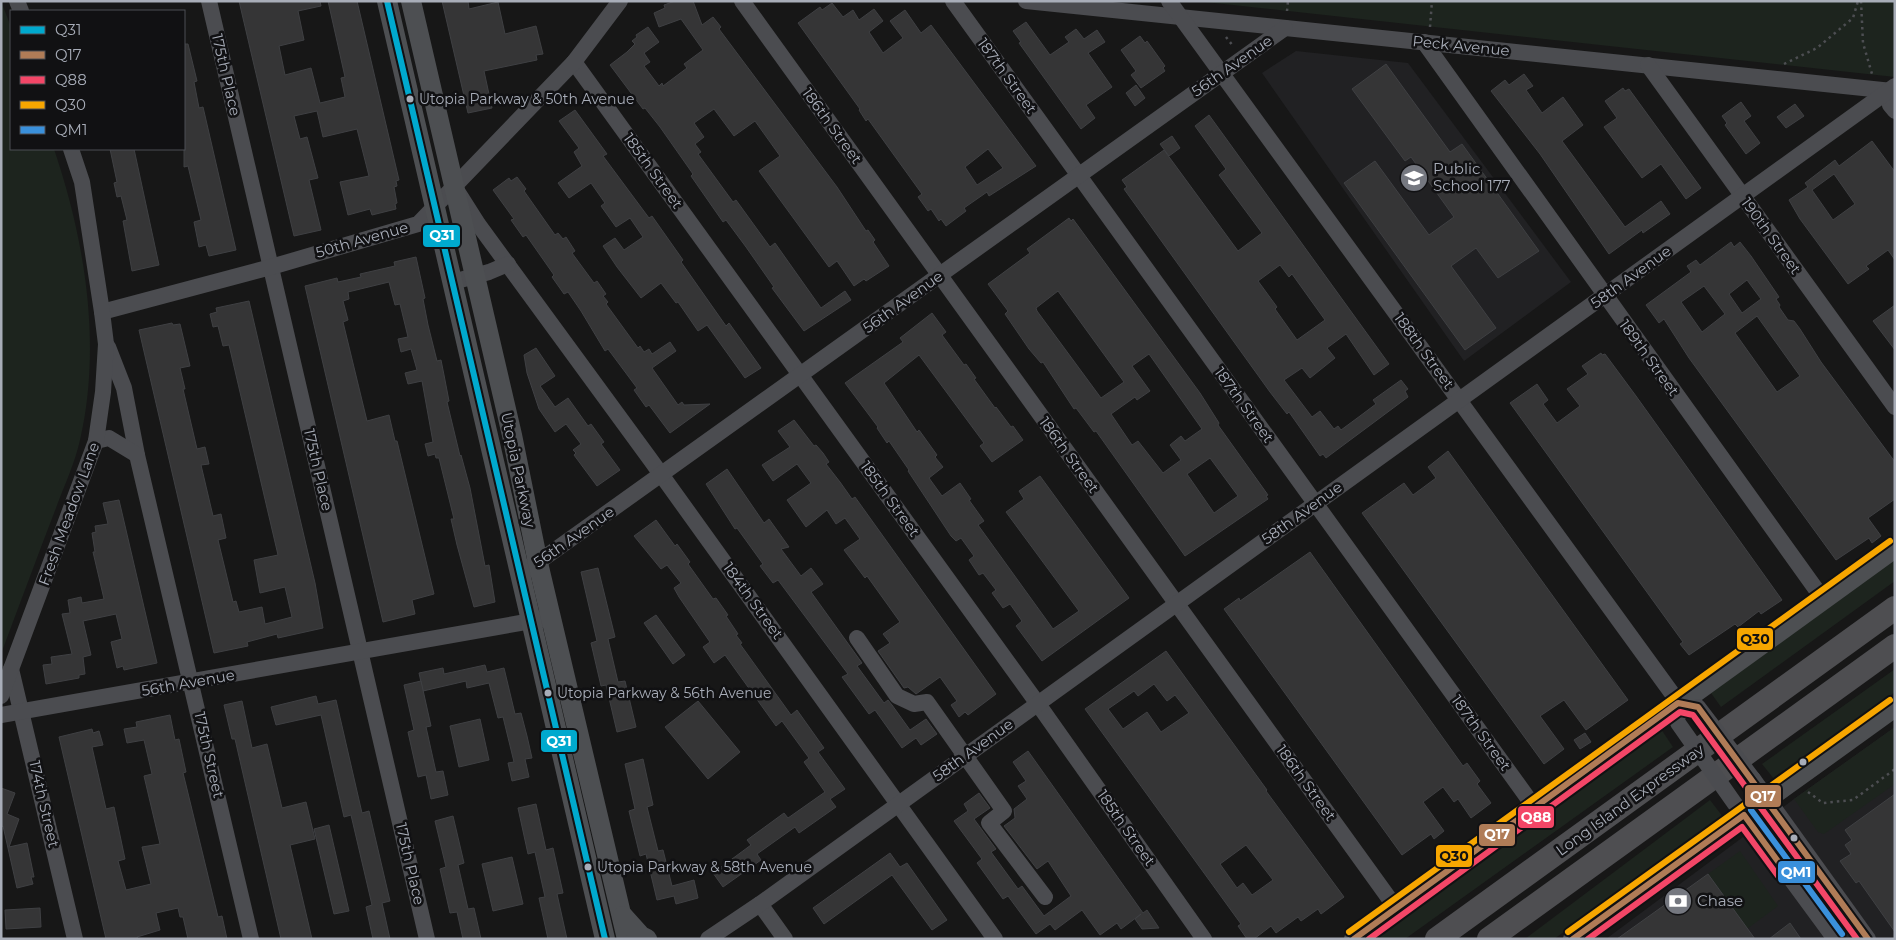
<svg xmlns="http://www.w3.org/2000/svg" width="1896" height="940" font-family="Montserrat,sans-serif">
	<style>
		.built { fill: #212123 }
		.green { fill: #1d241e }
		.building { fill: #353536; stroke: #3f4043; fill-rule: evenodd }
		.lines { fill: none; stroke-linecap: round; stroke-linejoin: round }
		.path { stroke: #4d4e52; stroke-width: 2.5; stroke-dasharray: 2.5 4; stroke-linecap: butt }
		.minor { stroke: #4b4c50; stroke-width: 16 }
		.major { stroke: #4d4f52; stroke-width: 20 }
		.highway { stroke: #4e4e51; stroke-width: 24 }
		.minor-bridge { stroke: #4b4c50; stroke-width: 16 }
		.bus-1-casing { stroke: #111113; stroke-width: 10 }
		.bus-2-casing { stroke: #111113; stroke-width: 10 }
		.bus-3-casing { stroke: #111113; stroke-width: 10 }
		.bus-4-casing { stroke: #111113; stroke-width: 10 }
		.bus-5-casing { stroke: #111113; stroke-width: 10 }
		.bus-1 { stroke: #00a9ce; stroke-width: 6 }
		.bus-2 { stroke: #b07c57; stroke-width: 6 }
		.bus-3 { stroke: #f34667; stroke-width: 6 }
		.bus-4 { stroke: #f7a600; stroke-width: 6 }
		.bus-5 { stroke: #3a90db; stroke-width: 6 }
		.bus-dot { fill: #a8adb8; stroke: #111113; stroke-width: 2 }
		.labels { text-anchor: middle; stroke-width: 5; stroke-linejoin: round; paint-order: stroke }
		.bus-label { font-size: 14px; fill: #a8adb8; stroke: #111113; text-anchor: start }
		.street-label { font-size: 15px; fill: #a8adb8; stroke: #111113 }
		.poi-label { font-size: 15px; fill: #a8adb8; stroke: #111113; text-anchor: start }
		.line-badge { stroke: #111113; stroke-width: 2 }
		.badge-label { font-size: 14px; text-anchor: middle; font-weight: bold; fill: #fff }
		.pale-badge-label { font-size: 14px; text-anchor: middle; font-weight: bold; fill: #111 }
	</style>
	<rect width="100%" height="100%" fill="#171717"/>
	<g class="built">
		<polygon points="1296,51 1408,63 1571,282 1464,361 1262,73"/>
		<polygon points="1895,727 1895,939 1606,939 1794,799"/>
	</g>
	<g class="green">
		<path d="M1,1l10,26v122h43c31,91 48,196 26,291 -5,23 -16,46 -24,68 -19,49 -37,98 -55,146z"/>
		<polygon points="1196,1 1895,1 1895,77"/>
		<polygon points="1895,560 1895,581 1721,707 1711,693"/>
		<polygon points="1895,669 1895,692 1774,779 1762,764"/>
		<polygon points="1895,727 1895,784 1824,834 1818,832 1794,799"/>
		<polygon points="1661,729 1673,747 1405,939 1371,939"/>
		<polygon points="1710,800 1723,817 1554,939 1525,939"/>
		<polygon points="1740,851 1778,906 1747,929 1708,874"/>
	</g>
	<g class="building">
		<polygon points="239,1 320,1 321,6 298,11 304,40 279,46 285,75 311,68 320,103 345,97 341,78 345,77 328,1 357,1 399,180 396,181 397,186 394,187 397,203 395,204 396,209 372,215 370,209 348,215 340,182 369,176 357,129 323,137 317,111 294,116 300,139 307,137 318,178 309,180 321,230 294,236"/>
		<polygon points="442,1 468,1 469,9 498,2 505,34 536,26 543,54 536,55 537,60 484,71 492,108 468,113"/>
		<polygon points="675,1 693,1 702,25 713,17 721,27 719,29 837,187 866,231 868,230 875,240 873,242 889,266 866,281 864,279 854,286 837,261 829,267 759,171 780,156 755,121 734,136 714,109 694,123 704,137 695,144 701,152 698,154 733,202 736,200 770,247 775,243 821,308 845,291 851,300 804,331 772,288 774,287 746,247 726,220 723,222 691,176 693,174 660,127 645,108 643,109 610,65 627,52 635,44 632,41 637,37 636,35 648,27 659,42 644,53 650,62 644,66 659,86 662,83 663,86 687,68 684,64 703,50 681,19 659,27 654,13 665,8 664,5"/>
		<path d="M832,3l11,14 10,-7 6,10 15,-11 9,12 -14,11 14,21 20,-15 -13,-17 15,-11 16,23 10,-8 105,141 -47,30 -2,-4 -23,16 2,3 -20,15 -5,-7 -2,2 -8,-12 -3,2 -10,-14 4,-3 -54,-75 -2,2 -7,-11 1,-1 -62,-86 22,-16 2,3zM988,149l15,19 -26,17 -12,-18z"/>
		<polygon points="1026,22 1050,55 1069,42 1065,37 1076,29 1084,39 1097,30 1105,42 1088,53 1112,87 1086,105 1095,118 1081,129 1019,43 1021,42 1013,31"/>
		<polygon points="1140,36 1145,43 1147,41 1165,66 1163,68 1165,71 1141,88 1131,75 1136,71 1121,50"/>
		<polygon points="184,44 188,44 197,81 194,82 199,108 203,107 236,250 209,256 206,245 199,247 194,222 201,220 188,166 184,167"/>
		<polygon points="1386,64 1450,152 1462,144 1539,251 1498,278 1476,248 1451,266 1496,328 1465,350 1344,183 1375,161 1429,235 1454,217 1411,157 1405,161 1352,89"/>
		<polygon points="1524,74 1533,86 1526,90 1542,113 1563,97 1583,125 1562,141 1625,227 1661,201 1670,214 1643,233 1642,230 1609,254 1540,154 1491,91 1505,80 1509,85"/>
		<polygon points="1136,85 1145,98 1135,106 1126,93"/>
		<polygon points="1623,88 1625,91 1629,89 1701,188 1686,199 1661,164 1642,178 1604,127 1617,118 1605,101"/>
		<polygon points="1741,102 1751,116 1744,121 1760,143 1746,154 1725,125 1727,123 1722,116"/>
		<polygon points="1795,104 1804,116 1786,128 1777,117"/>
		<polygon points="575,110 607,154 603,156 649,218 652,216 683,260 681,262 726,326 729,323 761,368 745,378 707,325 698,331 678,302 676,303 661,283 641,298 617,267 603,246 615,238 624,250 643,237 630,218 616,227 601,206 605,203 591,183 569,198 558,183 582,166 574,152 579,148 559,121"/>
		<path d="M1209,115l180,249 -15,11 -28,-41 -19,14 8,10 -25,20 -8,-10 -18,12 28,37 8,-6 14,18 4,-3 3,4 19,-14 16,-12 -3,-4 28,-20 7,9 -3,2 3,6 -82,61 -3,-4 -3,2 -31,-44 -2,2 -17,-22 -146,-203 3,-2 -5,-7 42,-30 74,101 24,-18 -43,-58 7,-6 -31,-43zM1280,265l9,12 3,-3 33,46 -28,20 -22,-31 2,-2 -19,-26z"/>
		<polygon points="1172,136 1180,148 1169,156 1160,144"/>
		<path d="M1872,141l23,31v88l-7,-10 -22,16 3,3 -21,15 -48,-65 -11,-19 19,-13 -3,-4 30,-23 4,6zM1834,174l21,30 -22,16 -21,-30z"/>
		<polygon points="110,149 134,149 159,265 132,271 123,221 127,220 121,196 117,197 114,183 117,182"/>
		<polygon points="517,177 526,189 524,191 555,235 558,233 563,239 566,237 575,251 572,253 594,283 597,281 606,294 603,296 608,302 606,304 638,348 640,346 644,352 649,349 652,354 670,342 676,351 652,368 678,405 682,402 684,405 710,404 670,433 649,405 646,407 634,390 637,388 608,349 605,351 581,311 568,292 564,294 552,277 554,275 526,235 523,237 511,220 514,219 493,190 509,178 511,181"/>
		<path d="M1069,218l2,3 2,-2 127,174 19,30 -1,2 50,70 -2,1 2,3 -83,57 -89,-125 -2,1 -18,-24 -2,1 -31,-47 -2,1 -12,-14 -24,-35 3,-3 -20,-27 42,-31 -3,-4zM1058,291l66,91 -23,16 -64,-87 -1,-3zM1149,354l53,75 -17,12 -4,-5 -11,9 11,15 -18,13 -25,-32 -6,4 -21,-31 24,-17 2,3 13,-9 -18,-25zM1210,458l28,38 -24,17 -27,-39z"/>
		<path d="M1731,242l3,5 6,-5 11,14 28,41 -3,2 4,6 -1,2 9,13 6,1 6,8 21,33 74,100v37l-27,19 13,18 -9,7 -3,-5 -33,22 -147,-202 -25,-39 -5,4 -13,-18 45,-33 -4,-6 9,-6 4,5zM1747,280l14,19 -19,14 -13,-19zM1704,286l21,28 -23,18 -21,-30zM1757,316l43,60 -23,16 -42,-59z"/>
		<polygon points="416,257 425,298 423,299 428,325 437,361 441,360 444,375 449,401 447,402 460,456 461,455 470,488 485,566 489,565 495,602 474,607 457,545 451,519 454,519 439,458 436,458 435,454 428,456 425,444 433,442 422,381 408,384 405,373 417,370 411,349 401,352 398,339 408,337 400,304 395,305 389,282 348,292 349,299 343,301 348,320 343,322 367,421 389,415 395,441 397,441 434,594 412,600 415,614 383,622 305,286 337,278 338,282 361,277 360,274 395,266 394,262"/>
		<polygon points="249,301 315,583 323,628 278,638 277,634 247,642 248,646 214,653 139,330 172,323 173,325 180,324 190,366 180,368 185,389 183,389 197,449 205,447 209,464 201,465 213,516 221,514 226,538 218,540 233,602 236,601 239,612 262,607 265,624 292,617 285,587 260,593 254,560 278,555 229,345 223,346 218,326 213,327 210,314 217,312 216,308"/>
		<polygon points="1895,305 1895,350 1873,321"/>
		<polygon points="932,313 946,332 942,335 964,365 966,364 976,378 974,379 995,408 996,407 1011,427 1013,426 1023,440 992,462 980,446 984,443 919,355 884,383 917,432 919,430 937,455 935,457 943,467 929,478 942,496 960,483 971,499 969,500 984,521 978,525 1053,629 1079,611 1006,512 1024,499 1019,491 1040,476 1129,598 1042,661 1016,626 1022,621 1010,604 1003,608 992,593 996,590 983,573 979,575 969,560 974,556 961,538 956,541 951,536 908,471 909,470 889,441 887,443 877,428 878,427 845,383 903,342 900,338"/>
		<polygon points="536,348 555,376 540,386 555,407 568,398 588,426 591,424 604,442 601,444 620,470 597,486 574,455 576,453 573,450 581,444 566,424 555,432 539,409 527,373 524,355"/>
		<polygon points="1601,353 1602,355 1605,354 1636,396 1782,600 1761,614 1759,611 1738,627 1735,624 1689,655 1680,644 1683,642 1510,403 1537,384 1548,400 1543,404 1557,423 1580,406 1567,389 1588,374 1582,366"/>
		<polygon points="794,420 814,446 816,445 823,453 829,462 826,464 840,482 852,499 855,497 996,694 968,715 965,712 959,717 951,705 957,701 940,677 916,694 908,687 904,688 878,651 890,643 883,634 900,622 867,576 865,578 844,550 860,539 845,518 836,524 827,510 806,527 787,500 811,483 797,464 773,481 762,465 790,447 778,431"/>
		<polygon points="1448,451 1628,700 1586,730 1564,700 1540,716 1564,749 1544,764 1362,513 1404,483 1413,495 1436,478 1428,467"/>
		<polygon points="727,469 764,523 769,519 789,547 781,549 801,576 811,568 823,584 811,592 862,663 857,666 884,703 888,700 892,705 910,730 926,719 937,734 921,745 916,738 902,748 875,710 869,714 842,677 848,674 778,580 773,583 760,566 763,564 737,528 735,529 706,484"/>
		<polygon points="119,500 157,663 124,670 123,666 117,668 111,642 122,639 116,614 83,621 91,655 83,657 85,674 79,675 79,678 46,684 43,665 52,664 51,657 72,654 62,614 70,613 68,600 81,597 82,603 104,599 93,552 95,552 92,533 96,532 95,526 108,524 103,503"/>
		<polygon points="656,520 675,546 677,544 690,562 688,564 713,599 716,598 728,615 726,616 738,634 736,635 742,643 740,644 791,715 797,710 824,748 818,752 845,789 830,799 836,807 799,833 795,827 757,854 761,860 723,887 713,873 751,845 747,840 784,813 788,818 825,792 804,762 809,758 782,721 776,726 725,655 714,663 703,647 710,642 679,597 674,588 681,583 667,565 661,569 634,536"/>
		<polygon points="1310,552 1463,766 1467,763 1480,781 1477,784 1491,803 1471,818 1458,799 1454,802 1443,787 1423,802 1444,831 1434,839 1431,834 1402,855 1224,609 1239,598 1240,601"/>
		<polygon points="598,568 615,637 608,639 618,682 625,681 636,727 617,732 606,685 601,686 591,643 597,641 581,572"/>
		<polygon points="656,615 685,655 673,664 644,623"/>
		<path d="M1166,651l101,139 -1,1 78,106 -23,17 -3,-5 -17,12 -3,-4 -22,16 -5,-7 -17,13h-7l-9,-13 3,-2 -156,-215zM1154,684l13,17 8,-6 14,18 -28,19 -14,-20 -24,17 -15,-20 26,-18 4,5zM1246,845l27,35 -21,15 -9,-12 -6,5 -17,-24z"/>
		<polygon points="485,665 487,672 504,668 515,714 521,713 527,736 532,758 525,759 529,777 512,781 508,763 514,762 503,717 498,718 489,683 467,688 466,681 423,691 419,673 443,668 444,674"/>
		<polygon points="421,681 431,726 426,727 436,772 443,771 448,795 431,799 426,775 418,777 408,732 414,730 404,685"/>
		<polygon points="316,696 318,704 336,700 362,813 369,811 390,901 382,903 390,939 373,939 366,907 372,905 351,815 344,817 321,715 276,725 271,707"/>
		<polygon points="242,701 252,748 267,744 282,808 306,802 315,839 290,845 312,939 281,939 235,739 232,739 224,705"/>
		<polygon points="698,701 740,752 708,779 665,727"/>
		<polygon points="170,715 175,740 179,739 186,772 183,773 186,785 218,917 222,916 227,939 188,939 183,917 180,917 178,908 156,913 160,930 137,937 138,939 106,939 59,737 92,729 93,733 99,731 103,745 92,747 106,809 114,807 125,859 118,861 126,890 151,884 142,847 160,844 144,776 152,774 144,740 127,743 124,729 137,727 136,722"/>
		<polygon points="480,719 489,760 459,767 450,726"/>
		<polygon points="1585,733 1591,742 1580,749 1574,740"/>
		<polygon points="1028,751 1143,913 1147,910 1159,928 1142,929 1135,919 1141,914 1121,929 1117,923 1100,935 1082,910 1055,930 1050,924 1036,934 1008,896 1003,899 977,863 982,859 954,821 968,811 964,804 979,793 990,808 974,819 996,849 991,852 1018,889 1022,886 1044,916 1071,896 1048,861 1037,869 1004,826 1015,818 1014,809 1027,799 1018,786 1026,781 1013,762"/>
		<polygon points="643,759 653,805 647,807 658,851 663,850 672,886 694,880 698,898 676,904 674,896 657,900 646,854 640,856 629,811 635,809 625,764"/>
		<polygon points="1,788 15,793 7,814 19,819 9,847 27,843 34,877 31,877 33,884 17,888 3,826 1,827"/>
		<polygon points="1895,794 1895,932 1859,881 1856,883 1840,861 1851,854 1845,845 1852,840 1845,830"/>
		<polygon points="536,804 546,850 553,848 563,893 557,894 567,939 548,939 539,898 545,897 535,852 528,854 518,808"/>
		<polygon points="453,816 464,863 458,865 468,909 474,908 481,939 463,939 457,912 450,913 440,869 446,867 435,821"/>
		<polygon points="329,825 349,911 334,914 314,829"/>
		<polygon points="890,853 900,867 907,863 947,920 932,930 892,875 824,924 813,908"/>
		<polygon points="512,857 523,904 493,911 482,864"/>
		<polygon points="1708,874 1755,939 1617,939"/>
		<polygon points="40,908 41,927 6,929 5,910"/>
		<polygon points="1790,923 1801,939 1769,939"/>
	</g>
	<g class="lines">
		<g class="path">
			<polyline points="1861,1 1863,43 1872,74"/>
			<polyline points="1287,11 1288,1"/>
			<polyline points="1430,27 1432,1"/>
			<polyline points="1226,37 1233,46"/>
			<polyline points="1784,64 1817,48 1853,18 1858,1"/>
			<polyline points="1808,792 1823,803 1853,800 1895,769"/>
		</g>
		<g class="minor">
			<polyline points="17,1 21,11"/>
			<polyline points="209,1 427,939"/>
			<polyline points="742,1 1396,908"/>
			<polyline points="953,1 1535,808"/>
			<polyline points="1026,1 1892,91"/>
			<polyline points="1169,1 1671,692 1678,703 1678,716"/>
			<polyline points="1424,42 1823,599"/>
			<polyline points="574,62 1038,704 1204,939"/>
			<polyline points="1648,65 1895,407"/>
			<polyline points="1888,91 1890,105 1895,111"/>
			<polyline points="459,194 478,224 650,459 995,939"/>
			<polyline points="453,282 489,272 508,264"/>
			<polyline points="102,312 271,267 418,224 574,62 620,1"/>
			<polyline points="108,347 124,388 137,455"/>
			<polyline points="96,441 109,438 137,455 251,939"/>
			<polyline points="530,568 1285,28"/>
			<polyline points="857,638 897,696 914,704 927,702 1004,811 989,823 1045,897"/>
			<polyline points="11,669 75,939"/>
			<polyline points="1,696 96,441 103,392 106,344 102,312 82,182 71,149"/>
			<polyline points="1,715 543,619"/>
			<polyline points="1753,779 1868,939"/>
			<polyline points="1738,807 1835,939"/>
			<polyline points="760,904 785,939"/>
			<polyline points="708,939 760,904 1895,86"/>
		</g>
		<g class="major">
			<polyline points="387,1 605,939"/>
			<polyline points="411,1 512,435 538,563 627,939"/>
			<polyline points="623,916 641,936 647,939"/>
			<polyline points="1354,939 1895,548"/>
			<polyline points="1573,939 1895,707"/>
		</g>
		<g class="highway">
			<polyline points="1437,939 1895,608"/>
			<polyline points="1489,939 1895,646"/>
		</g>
		<g class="minor-bridge">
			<polyline points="1698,707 1753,779"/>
			<polyline points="1678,723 1735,804"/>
		</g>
		<defs>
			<polyline id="bus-1" points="387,1 605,939"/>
			<g id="bus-2">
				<polyline points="1354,939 1678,703 1698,707 1868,939"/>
				<polyline points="1573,939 1744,815 1785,871"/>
			</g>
			<g id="bus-3">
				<polyline points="1369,939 1680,712 1693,715 1857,939"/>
				<polyline points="1588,939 1742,827 1778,876"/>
			</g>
			<g id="bus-4">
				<polyline points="1349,932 1890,541"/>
				<polyline points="1568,932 1890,700"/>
			</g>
			<polyline id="bus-5" points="1751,810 1842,934"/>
		</defs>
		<use href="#bus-1" class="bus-1-casing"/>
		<use href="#bus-2" class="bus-2-casing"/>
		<use href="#bus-3" class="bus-3-casing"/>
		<use href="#bus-4" class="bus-4-casing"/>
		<use href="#bus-5" class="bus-5-casing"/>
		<use href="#bus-1" class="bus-1"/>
		<use href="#bus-2" class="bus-2"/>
		<use href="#bus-3" class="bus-3"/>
		<use href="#bus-4" class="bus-4"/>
		<use href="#bus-5" class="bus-5"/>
	</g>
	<defs>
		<symbol id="school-disc" viewBox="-11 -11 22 22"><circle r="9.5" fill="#757880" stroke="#111113"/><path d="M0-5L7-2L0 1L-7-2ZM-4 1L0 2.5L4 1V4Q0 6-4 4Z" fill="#fff"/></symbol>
		<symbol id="bank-disc" viewBox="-11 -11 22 22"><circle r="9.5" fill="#757880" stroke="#111113"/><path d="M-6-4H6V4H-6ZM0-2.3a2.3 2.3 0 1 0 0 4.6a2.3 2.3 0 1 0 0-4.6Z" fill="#fff"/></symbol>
	</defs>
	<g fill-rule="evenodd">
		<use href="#school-disc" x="1398" y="162" width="32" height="32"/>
		<use href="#bank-disc" x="1662" y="885" width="32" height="32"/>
	</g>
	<g class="bus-dot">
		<circle cx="410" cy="99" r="4.5"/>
		<circle cx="548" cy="693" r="4.5"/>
		<circle cx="1803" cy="762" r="4.5"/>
		<circle cx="1794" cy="838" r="4.5"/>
		<circle cx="588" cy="867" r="4.5"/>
	</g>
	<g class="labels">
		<g class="bus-label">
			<text x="419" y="104">Utopia Parkway &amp; 50th Avenue</text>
			<text x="557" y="698">Utopia Parkway &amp; 56th Avenue</text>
			<text x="597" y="872">Utopia Parkway &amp; 58th Avenue</text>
		</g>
		<g class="street-label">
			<text transform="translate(1461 46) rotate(6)" y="5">Peck Avenue</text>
			<text transform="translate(1232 66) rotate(-35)" y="5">56th Avenue</text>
			<text transform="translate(226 75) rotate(77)" y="5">175th Place</text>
			<text transform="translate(1007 76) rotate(54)" y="5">187th Street</text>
			<text transform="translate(832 126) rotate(54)" y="5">186th Street</text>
			<text transform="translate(653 171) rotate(54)" y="5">185th Street</text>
			<text transform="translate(1771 236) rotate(54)" y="5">190th Street</text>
			<text transform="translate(362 240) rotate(-16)" y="5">50th Avenue</text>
			<text transform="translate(1631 277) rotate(-36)" y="5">58th Avenue</text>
			<text transform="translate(903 302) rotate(-36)" y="5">56th Avenue</text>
			<text transform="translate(1424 351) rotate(54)" y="5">188th Street</text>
			<text transform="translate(1649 358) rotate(54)" y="5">189th Street</text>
			<text transform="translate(1244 405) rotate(54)" y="5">187th Street</text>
			<text transform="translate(1069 455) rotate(54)" y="5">186th Street</text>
			<text transform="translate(318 470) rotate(77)" y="5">175th Place</text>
			<text transform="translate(518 470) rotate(78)" y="5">Utopia Parkway</text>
			<text transform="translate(890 499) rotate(54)" y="5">185th Street</text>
			<text transform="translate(1302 513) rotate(-36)" y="5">58th Avenue</text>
			<text transform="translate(69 514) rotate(-70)" y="5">Fresh Meadow Lane</text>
			<text transform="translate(574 537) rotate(-35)" y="5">56th Avenue</text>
			<text transform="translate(753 601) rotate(54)" y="5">184th Street</text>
			<text transform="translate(188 683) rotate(-10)" y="5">56th Avenue</text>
			<text transform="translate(1481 733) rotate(54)" y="5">187th Street</text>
			<text transform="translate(973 750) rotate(-36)" y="5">58th Avenue</text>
			<text transform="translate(209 755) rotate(77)" y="5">175th Street</text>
			<text transform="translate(1306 783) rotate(54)" y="5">186th Street</text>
			<text transform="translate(1630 800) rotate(-36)" y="5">Long Island Expressway</text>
			<text transform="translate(44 804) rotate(77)" y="5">174th Street</text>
			<text transform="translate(1126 828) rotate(55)" y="5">185th Street</text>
			<text transform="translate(410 864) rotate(77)" y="5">175th Place</text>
		</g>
		<g class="poi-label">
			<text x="1433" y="174">Public<tspan x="1433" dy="17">School 177</tspan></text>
			<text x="1697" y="906">Chase</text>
		</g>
	</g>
	<g class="line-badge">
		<rect x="422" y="224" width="39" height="24" rx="5" fill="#00a9ce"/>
		<rect x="1736" y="627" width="38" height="24" rx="5" fill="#f7a600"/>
		<rect x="540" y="729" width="38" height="24" rx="5" fill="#00a9ce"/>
		<rect x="1744" y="784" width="38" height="24" rx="5" fill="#b07c57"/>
		<rect x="1517" y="805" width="38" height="24" rx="5" fill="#f34667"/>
		<rect x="1478" y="823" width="38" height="24" rx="5" fill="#b07c57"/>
		<rect x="1435" y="844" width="38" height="24" rx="5" fill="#f7a600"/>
		<rect x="1777" y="860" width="39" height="24" rx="5" fill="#3a90db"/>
	</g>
	<g class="badge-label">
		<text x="442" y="240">Q31</text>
		<text x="559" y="746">Q31</text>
		<text x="1763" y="801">Q17</text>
		<text x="1536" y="822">Q88</text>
		<text x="1497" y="839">Q17</text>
		<text x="1796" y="877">QM1</text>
	</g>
	<g class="pale-badge-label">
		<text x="1755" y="644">Q30</text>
		<text x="1454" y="861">Q30</text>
	</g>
	<rect width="1896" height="940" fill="none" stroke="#a8adb8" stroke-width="5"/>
	<rect x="10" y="10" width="175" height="140" fill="#111113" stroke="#4d4f55"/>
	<rect x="20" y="26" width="25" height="8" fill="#00a9ce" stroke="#4d4f55"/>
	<text x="55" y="35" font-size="15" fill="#a8adb8">Q31</text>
	<rect x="20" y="51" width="25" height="8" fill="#b07c57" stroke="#4d4f55"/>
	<text x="55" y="60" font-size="15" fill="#a8adb8">Q17</text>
	<rect x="20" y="76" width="25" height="8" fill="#f34667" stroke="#4d4f55"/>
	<text x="55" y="85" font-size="15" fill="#a8adb8">Q88</text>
	<rect x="20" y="101" width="25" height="8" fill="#f7a600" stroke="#4d4f55"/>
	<text x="55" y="110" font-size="15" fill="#a8adb8">Q30</text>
	<rect x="20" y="126" width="25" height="8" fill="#3a90db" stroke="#4d4f55"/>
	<text x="55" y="135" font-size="15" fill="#a8adb8">QM1</text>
</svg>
